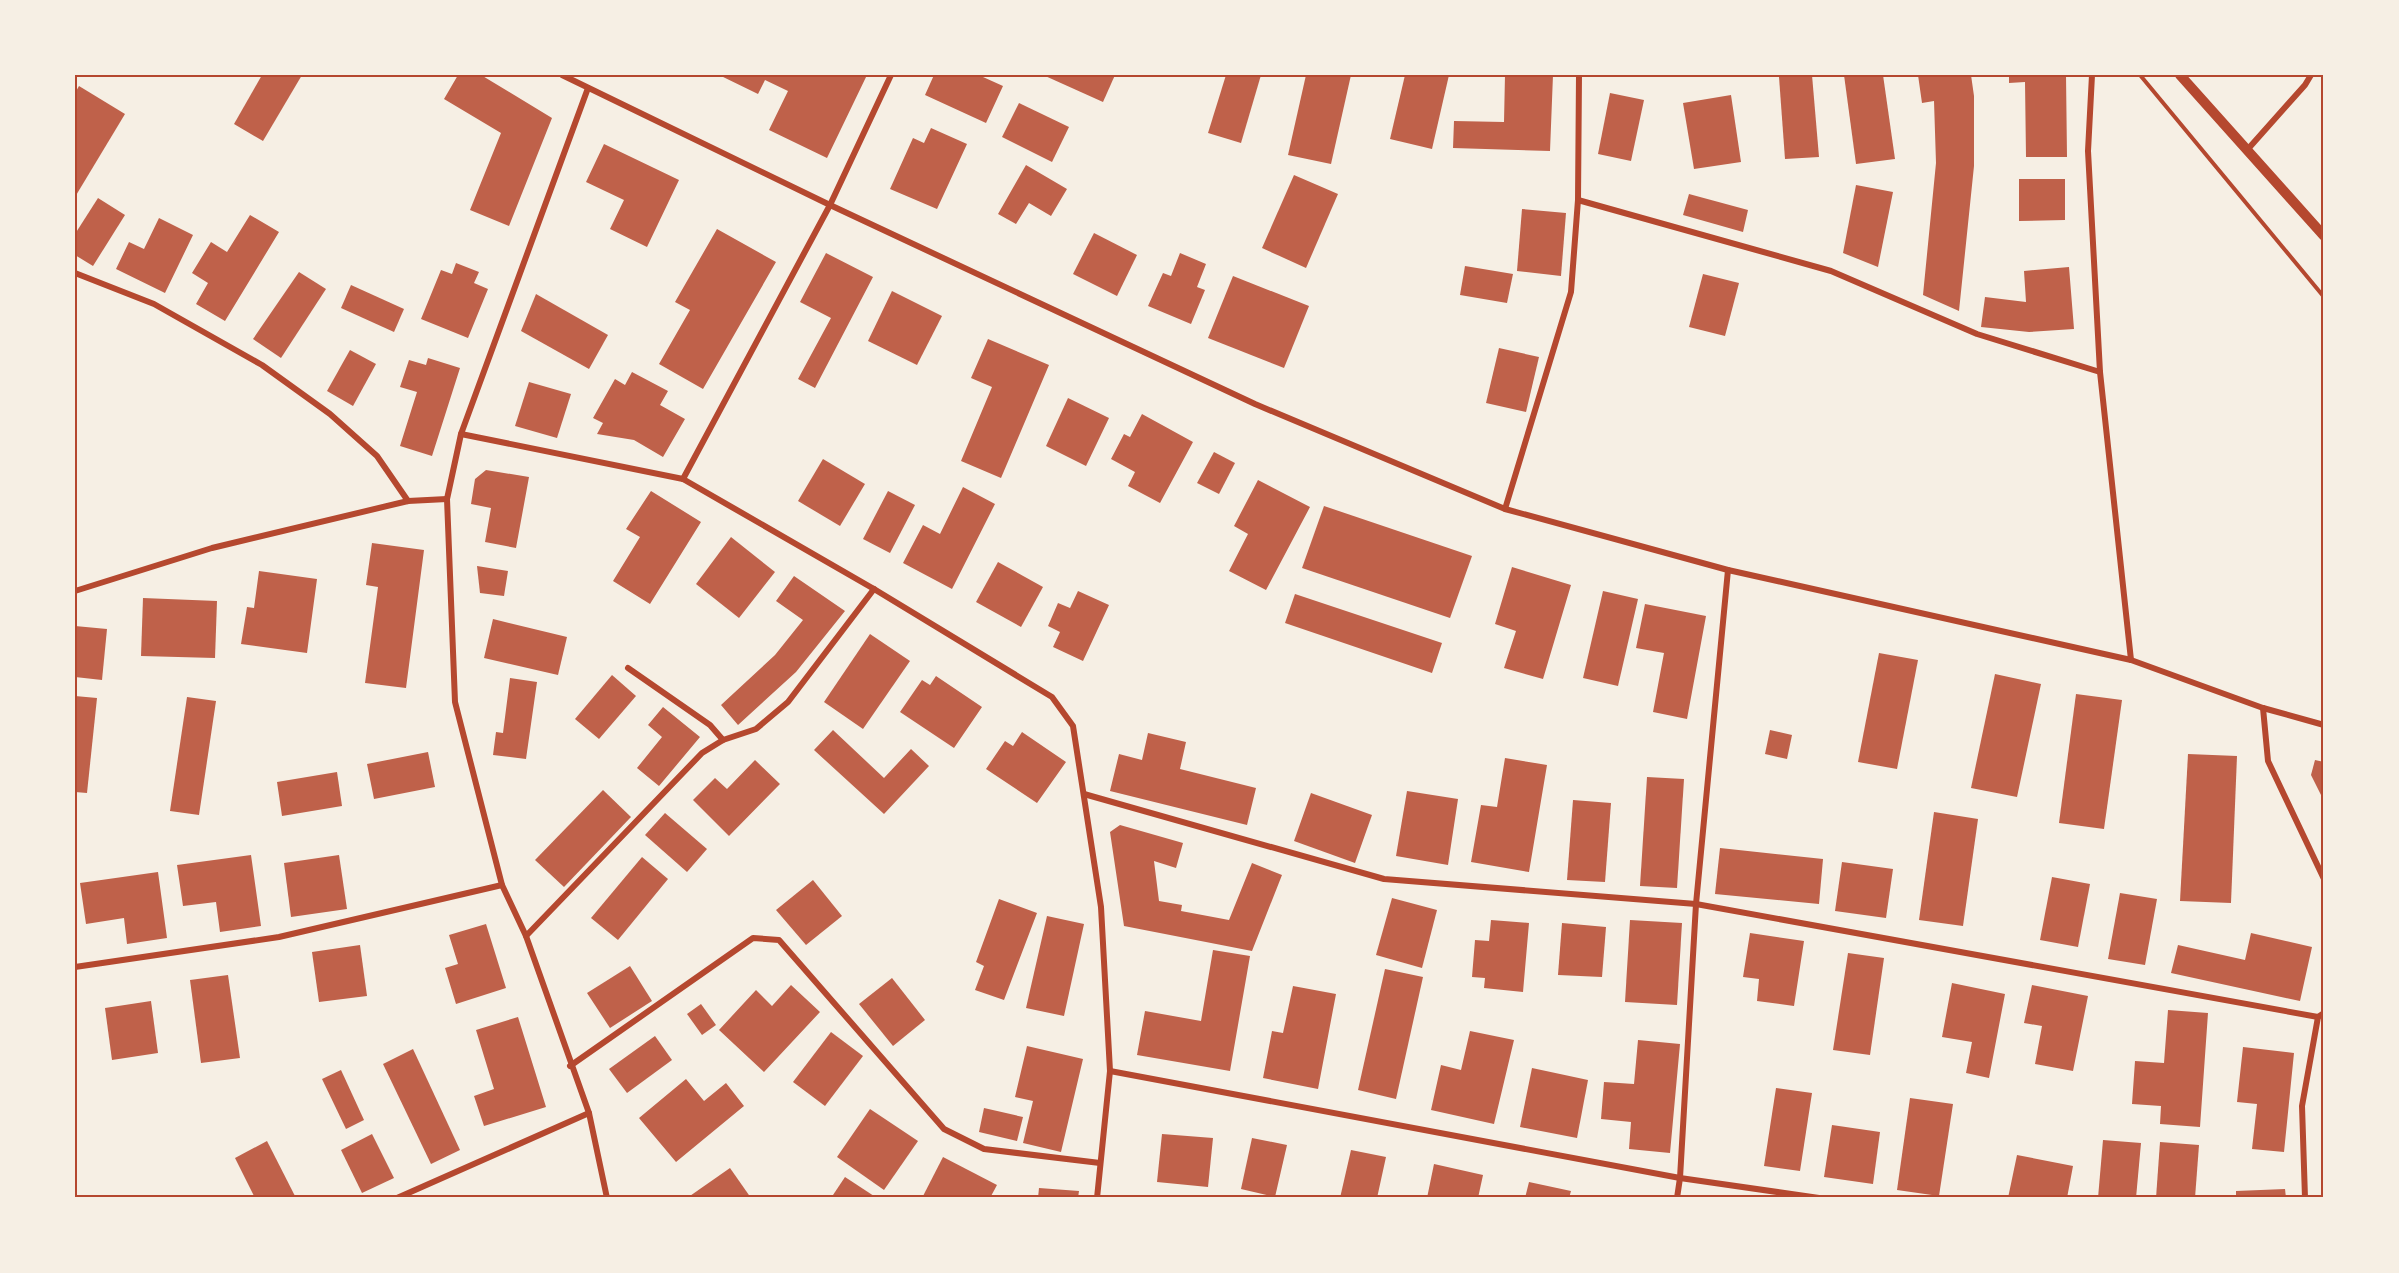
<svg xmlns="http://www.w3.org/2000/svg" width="2399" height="1273" font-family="'DM Sans',sans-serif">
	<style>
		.building { fill: #bf614a }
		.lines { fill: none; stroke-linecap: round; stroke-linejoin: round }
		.path { stroke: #b5482f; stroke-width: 4 }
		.minor { stroke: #b5482f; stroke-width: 6 }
		.tertiary { stroke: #b5482f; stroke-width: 10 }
		.neatline { fill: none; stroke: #b5482f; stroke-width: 2 }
	</style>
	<rect width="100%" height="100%" fill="#f6efe4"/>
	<g class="building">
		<polygon points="262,75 302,75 263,141 234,124"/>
		<polygon points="458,75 481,75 552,118 509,226 470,210 501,133 444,99"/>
		<polygon points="719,75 867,75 827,158 769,130 788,91 765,80 758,94"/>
		<polygon points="934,75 984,75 983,77 1003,86 986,123 925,95"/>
		<polygon points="1043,75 1115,75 1103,102"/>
		<polygon points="1226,75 1261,75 1241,143 1208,133"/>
		<polygon points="1306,75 1351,75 1331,164 1288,155"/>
		<polygon points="1405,75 1449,75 1432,149 1390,139"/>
		<polygon points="1505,75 1553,75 1550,151 1453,148 1454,121 1504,122"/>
		<polygon points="1812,75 1819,157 1785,159 1779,77"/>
		<polygon points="1844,75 1883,75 1895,159 1856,164"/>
		<polygon points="1918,75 1971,75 1974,96 1974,166 1959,311 1923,295 1936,163 1934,101 1922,103"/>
		<polygon points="2009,75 2066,75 2067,157 2026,157 2025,82 2009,83"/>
		<polygon points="79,86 125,114 75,197 75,93"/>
		<polygon points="1610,93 1644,100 1631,161 1598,154"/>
		<polygon points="1731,95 1741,162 1694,169 1683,103"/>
		<polygon points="1019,103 1069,127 1052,162 1002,137"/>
		<polygon points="931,128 967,144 937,209 890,189 913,138 924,143"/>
		<polygon points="604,144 679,180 647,247 610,229 624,200 586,182"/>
		<polygon points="1026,165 1067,189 1051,216 1029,203 1016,224 998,214"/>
		<polygon points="1294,175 1338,194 1306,268 1262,248"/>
		<polygon points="2019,179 2065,179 2065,220 2019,221"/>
		<polygon points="1856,185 1893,192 1878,267 1843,253"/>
		<polygon points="1689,194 1748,210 1743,232 1683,215"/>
		<polygon points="98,198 125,215 93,266 75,255 75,234"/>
		<polygon points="1522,209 1566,213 1561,276 1517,271"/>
		<polygon points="250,215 279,232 225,321 196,304 208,283 192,273 211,242 227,252"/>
		<polygon points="159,218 193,235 165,293 116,269 129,242 144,249"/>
		<polygon points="717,229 776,262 703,389 659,364 690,310 675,302"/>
		<polygon points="1094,233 1137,255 1117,296 1073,274"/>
		<polygon points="826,253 873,277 815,388 798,379 831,318 800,302"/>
		<polygon points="1180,253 1206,264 1197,287 1205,290 1191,324 1148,306 1163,273 1171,276"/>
		<polygon points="456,263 479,272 474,283 488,289 468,338 421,319 441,270 452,274"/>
		<polygon points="1465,266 1513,274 1507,303 1460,295"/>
		<polygon points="2069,267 2074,329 2029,332 1981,327 1985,297 2026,302 2024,271"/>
		<polygon points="299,272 326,289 281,358 253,339"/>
		<polygon points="1703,274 1739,283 1725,336 1689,327"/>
		<polygon points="1233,276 1309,306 1284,368 1208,338"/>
		<polygon points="351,285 404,309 394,332 341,308"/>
		<polygon points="892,291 942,316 917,365 868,341"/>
		<polygon points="536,294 608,335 589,369 521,331"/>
		<polygon points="988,339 1049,365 1001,478 961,461 992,387 971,378"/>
		<polygon points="1499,348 1539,357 1526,412 1486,403"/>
		<polygon points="350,350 376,364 353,406 327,391"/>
		<polygon points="428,358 460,368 432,456 400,446 417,392 400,387 409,360 426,365"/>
		<polygon points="632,372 668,391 660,405 685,419 663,457 634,440 597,434 603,423 593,418 615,379 625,385"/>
		<polygon points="529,382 571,394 557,438 515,426"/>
		<polygon points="1068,398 1109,418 1086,466 1046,446"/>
		<polygon points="1142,414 1193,442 1160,503 1128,486 1135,472 1111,459 1124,434 1130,437"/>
		<polygon points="1214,452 1235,463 1219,494 1197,483"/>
		<polygon points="823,459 865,484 840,526 798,501"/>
		<polygon points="486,470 529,477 516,548 485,542 491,508 471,504 475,479"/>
		<polygon points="1258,480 1310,507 1266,590 1229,571 1248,534 1234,526"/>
		<polygon points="963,487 995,504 952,589 903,563 923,525 940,534"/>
		<polygon points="651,491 701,522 650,604 613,581 640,537 626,529"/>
		<polygon points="888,491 915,505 890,553 863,539"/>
		<polygon points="1324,506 1472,556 1450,618 1302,568"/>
		<polygon points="731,537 775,572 739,618 696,584"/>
		<polygon points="372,543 424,550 406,688 365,683 378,587 366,585"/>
		<polygon points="998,562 1043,587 1021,627 976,602"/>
		<polygon points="477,566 508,571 504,596 480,593"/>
		<polygon points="1512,567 1571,585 1543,679 1504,668 1516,631 1495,624"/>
		<polygon points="259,571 317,579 307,653 241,644 247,607 254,608"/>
		<polygon points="794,576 845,611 796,672 738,725 721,705 775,655 803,620 776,601"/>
		<polygon points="1078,591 1109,605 1083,661 1053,647 1060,632 1048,626 1058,603 1070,608"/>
		<polygon points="1603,591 1638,599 1618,686 1583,678"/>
		<polygon points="1295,594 1442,643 1432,673 1285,623"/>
		<polygon points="143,598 217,601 215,658 141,656"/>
		<polygon points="1645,604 1706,616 1687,719 1653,712 1664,653 1636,648"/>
		<polygon points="493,619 567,637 558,675 484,658"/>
		<polygon points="75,626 107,629 102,680 75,677"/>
		<polygon points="870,634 910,661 863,729 824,702"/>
		<polygon points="1879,653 1918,660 1897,769 1858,762"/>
		<polygon points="1995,674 2041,684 2017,797 1971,788"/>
		<polygon points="612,675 636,696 599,739 575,719"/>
		<polygon points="936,676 982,707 954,748 900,712 922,680 930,685"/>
		<polygon points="510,678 537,682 526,759 493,755 496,732 503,733"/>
		<polygon points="2076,694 2122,700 2104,829 2059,823"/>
		<polygon points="75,696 97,698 87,793 75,792"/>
		<polygon points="187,697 216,701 199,815 170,811"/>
		<polygon points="663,707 700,737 659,786 637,768 662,737 648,725"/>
		<polygon points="833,730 884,778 911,749 929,766 884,814 814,750"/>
		<polygon points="1770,730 1792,735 1787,759 1765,754"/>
		<polygon points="1022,732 1066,762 1037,803 986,769 1005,741 1013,746"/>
		<polygon points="1148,733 1186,742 1180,769 1256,788 1247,825 1110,791 1119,754 1142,760"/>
		<polygon points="428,752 435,787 374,799 367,764"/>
		<polygon points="2188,754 2237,756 2231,903 2180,901"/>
		<polygon points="1505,758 1547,765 1529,872 1471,862 1481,805 1497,807"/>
		<polygon points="755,760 780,784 729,836 693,800 715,778 727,789"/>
		<polygon points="2315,760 2324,762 2324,801 2311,775"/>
		<polygon points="337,772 342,806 282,816 277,782"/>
		<polygon points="1647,777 1684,779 1677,888 1640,886"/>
		<polygon points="603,790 631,817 564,887 535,860"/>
		<polygon points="1407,791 1458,799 1448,865 1396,856"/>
		<polygon points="1311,793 1372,815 1355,863 1294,841"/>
		<polygon points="1573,800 1611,803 1605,882 1567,880"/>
		<polygon points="1934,812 1978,819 1963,926 1919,920"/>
		<polygon points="665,813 707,849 687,872 645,835"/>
		<polygon points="1120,825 1183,843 1176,868 1154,861 1159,901 1182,905 1181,911 1229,920 1252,863 1282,875 1252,951 1124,926 1110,832"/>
		<polygon points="1720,848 1823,859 1819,904 1715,894"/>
		<polygon points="251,855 261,926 220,932 216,902 183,906 177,865"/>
		<polygon points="339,855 347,909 291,917 284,863"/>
		<polygon points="642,857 668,879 618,940 591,918"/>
		<polygon points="1842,862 1893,869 1886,918 1835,911"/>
		<polygon points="158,872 167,938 127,944 124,918 86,924 80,883"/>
		<polygon points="2052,877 2090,884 2078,947 2040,940"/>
		<polygon points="813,880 842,916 806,945 776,910"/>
		<polygon points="2120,893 2157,899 2145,965 2108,959"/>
		<polygon points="1392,898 1437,910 1422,968 1376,955"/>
		<polygon points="999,899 1037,913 1004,1000 975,990 984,966 976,962"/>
		<polygon points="1047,916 1084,924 1064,1016 1026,1008"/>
		<polygon points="1491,920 1529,923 1523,992 1484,988 1485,978 1472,977 1475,940 1489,941"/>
		<polygon points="1630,920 1682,923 1677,1005 1625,1002"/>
		<polygon points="1562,923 1606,927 1602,977 1558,975"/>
		<polygon points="486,924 506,988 456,1004 445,968 458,964 449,935"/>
		<polygon points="1750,933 1804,941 1794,1006 1757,1001 1759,979 1743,977"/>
		<polygon points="2251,933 2312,947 2300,1001 2171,973 2178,945 2245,960"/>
		<polygon points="360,945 367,996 319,1002 312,952"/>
		<polygon points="1213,950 1250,956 1230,1071 1137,1055 1145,1011 1201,1021"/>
		<polygon points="1848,953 1884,958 1870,1055 1833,1050"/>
		<polygon points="630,966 652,1001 610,1028 587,993"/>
		<polygon points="1385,969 1423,977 1396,1099 1358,1090"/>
		<polygon points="228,975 240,1058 201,1063 190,980"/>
		<polygon points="892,978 925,1020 893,1046 859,1004"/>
		<polygon points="1952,983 2005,994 1989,1078 1966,1073 1972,1042 1942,1037"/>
		<polygon points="791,985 820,1012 764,1072 719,1030 756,990 772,1006"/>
		<polygon points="2032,985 2088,996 2073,1071 2035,1064 2042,1026 2024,1023"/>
		<polygon points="1293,986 1336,994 1318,1089 1263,1078 1272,1031 1283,1033"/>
		<polygon points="151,1001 158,1053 112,1060 105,1008"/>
		<polygon points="701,1004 716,1025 702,1035 687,1014"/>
		<polygon points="2168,1010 2208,1013 2200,1127 2160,1124 2161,1106 2132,1104 2135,1061 2164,1063"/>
		<polygon points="518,1017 546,1107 484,1126 474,1096 494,1089 476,1030"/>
		<polygon points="1470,1031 1514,1040 1494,1124 1431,1110 1441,1065 1461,1070"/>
		<polygon points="831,1032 863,1056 825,1106 793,1082"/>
		<polygon points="655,1036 672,1060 627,1093 609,1069"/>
		<polygon points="1638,1040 1680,1044 1670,1153 1629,1149 1631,1122 1601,1119 1604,1082 1634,1084"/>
		<polygon points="1027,1046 1083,1059 1061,1152 1023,1143 1033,1101 1015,1097"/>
		<polygon points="2243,1047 2294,1053 2284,1152 2252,1149 2257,1104 2237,1102"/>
		<polygon points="413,1049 460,1150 431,1164 383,1064"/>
		<polygon points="1532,1068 1588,1080 1577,1138 1520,1127"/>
		<polygon points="341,1070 364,1120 346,1129 322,1079"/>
		<polygon points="686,1079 704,1101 726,1083 744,1106 676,1162 639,1118"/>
		<polygon points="1776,1088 1812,1093 1800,1171 1764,1166"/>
		<polygon points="1910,1098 1953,1104 1939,1196 1897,1190"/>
		<polygon points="984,1108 1023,1117 1017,1141 979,1132"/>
		<polygon points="870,1109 918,1141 884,1190 837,1157"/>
		<polygon points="1832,1125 1880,1132 1873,1184 1824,1177"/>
		<polygon points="372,1134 394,1178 362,1193 341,1150"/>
		<polygon points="1162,1134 1213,1138 1208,1187 1157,1182"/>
		<polygon points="1252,1138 1287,1145 1275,1197 1241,1189"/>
		<polygon points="2103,1140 2141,1143 2136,1198 2098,1198"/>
		<polygon points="267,1141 296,1198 255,1198 235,1158"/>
		<polygon points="2160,1142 2199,1145 2195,1198 2156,1198"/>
		<polygon points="1351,1150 1386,1157 1377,1198 1340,1198"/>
		<polygon points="2017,1155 2073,1166 2067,1198 2008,1198"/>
		<polygon points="943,1157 997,1185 990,1198 922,1198"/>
		<polygon points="1434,1164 1483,1175 1478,1198 1427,1198"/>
		<polygon points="730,1168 751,1198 687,1198"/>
		<polygon points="845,1177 877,1198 831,1198"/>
		<polygon points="1529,1182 1571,1191 1569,1198 1525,1198"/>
		<polygon points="1039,1188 1079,1191 1078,1198 1038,1198"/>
		<polygon points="2285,1189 2286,1198 2236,1198 2236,1191"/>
	</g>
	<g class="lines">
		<polyline class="path" points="2140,75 2324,297"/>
		<g class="minor">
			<polyline points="562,75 830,205 1255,404 1505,509 1728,570 2131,660 2263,708 2324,725"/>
			<polyline points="2092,75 2088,151 2100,372 2131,660"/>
			<polyline points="588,88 461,434 447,499 455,702 502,885 526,936 589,1113 607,1198"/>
			<polyline points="2248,149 2305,85 2311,75"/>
			<polyline points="1578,200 1831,271 1977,334 2100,372"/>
			<polyline points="75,273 154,304 262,365 330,414 377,456 408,501"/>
			<polyline points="461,434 683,479 874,589 1052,697 1073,726 1101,907 1110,1071 1097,1198"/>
			<polyline points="683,479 830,205 891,75"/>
			<polyline points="1505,509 1571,292 1578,200 1579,75"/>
			<polyline points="75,591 212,548 408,501 447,499"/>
			<polyline points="628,668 710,725 723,740"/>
			<polyline points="2263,708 2268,761 2324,879"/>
			<polyline points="1084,794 1384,879 1696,904 2318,1017"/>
			<polyline points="526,936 702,753 723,740 756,729 788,702 874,589"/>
			<polyline points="75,967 279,937 502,885"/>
			<polyline points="570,1066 753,938 779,940 944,1129 984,1149 1100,1163"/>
			<polyline points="1110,1071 1680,1178 1819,1198"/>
			<polyline points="397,1198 589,1113"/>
			<polyline points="1677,1198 1680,1178 1696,904 1728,570"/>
			<polyline points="2305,1198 2302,1106 2318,1017 2324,1013"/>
		</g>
		<polyline class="tertiary" points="2180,75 2324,236"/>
	</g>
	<rect width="2399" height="1273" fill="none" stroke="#f6efe4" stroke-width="153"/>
	<rect x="76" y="76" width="2246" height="1120" class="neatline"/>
</svg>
